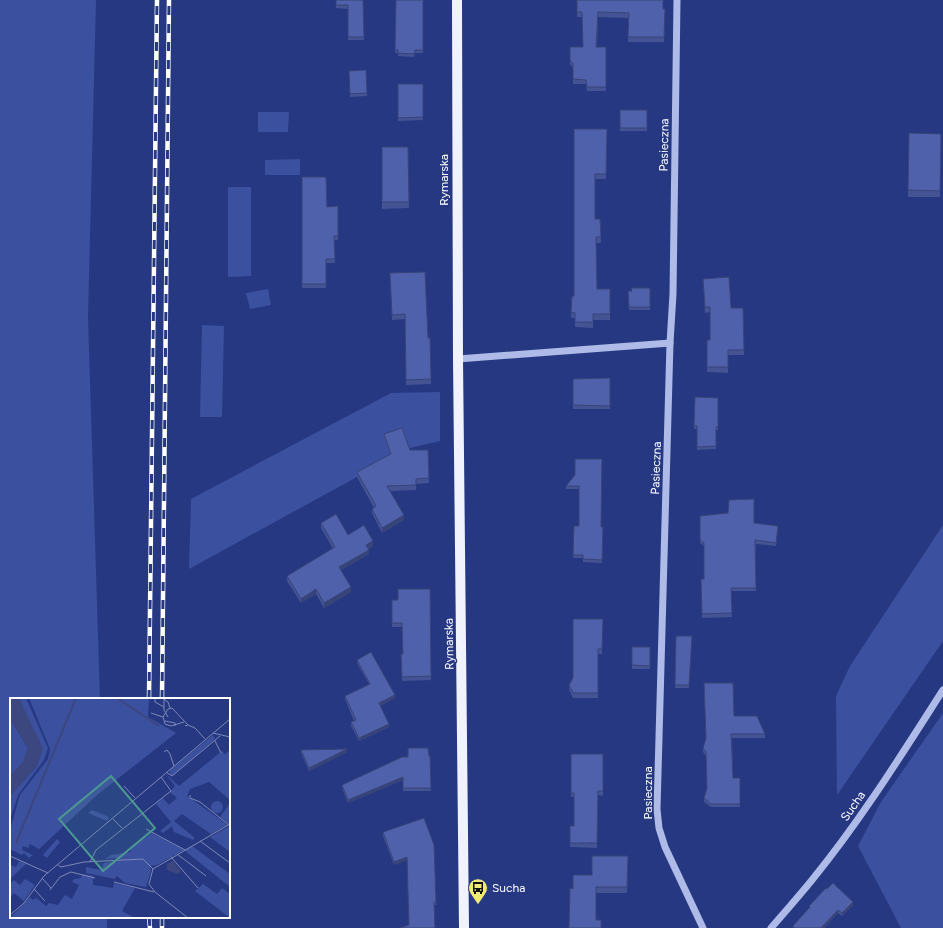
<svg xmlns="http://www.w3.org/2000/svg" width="943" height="928" font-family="Figtree,sans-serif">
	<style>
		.green { fill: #3b509f }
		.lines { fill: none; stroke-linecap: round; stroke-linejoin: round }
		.minor { stroke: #aebae7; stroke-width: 7 }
		.major { stroke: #f0f2fd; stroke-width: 10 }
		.rail-casing { stroke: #fff; stroke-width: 4.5 }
		.rail { stroke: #263882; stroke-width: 3; stroke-dasharray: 9; stroke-linecap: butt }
		.wall { fill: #445393 }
		.shaded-wall { fill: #374478 }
		.building { fill: #4f61ab; stroke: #374478 }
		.labels { text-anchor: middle; stroke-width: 3; stroke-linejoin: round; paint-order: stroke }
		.street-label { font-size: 12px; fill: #fff; stroke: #263882 }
		.poi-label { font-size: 12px; fill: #fff; stroke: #263882; text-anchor: start }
		.inset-river { fill: none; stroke: #3b477e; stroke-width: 2 }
		.inset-road { fill: none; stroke: #7d88b4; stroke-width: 1 }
		.view { fill: #4b9892; fill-opacity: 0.15; stroke: #4b9892; stroke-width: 2 }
		.inset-edge { fill: none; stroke: #fff; stroke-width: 2 }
	</style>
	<rect width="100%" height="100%" fill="#263882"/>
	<g class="green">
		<polygon points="0,0 96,0 88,317 100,699 11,699 11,917 107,917 107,928 0,928"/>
		<polygon points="258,112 289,112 288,132 258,132"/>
		<polygon points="300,159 300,175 265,175 265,160"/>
		<polygon points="228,187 251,187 251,276 228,277"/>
		<polygon points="268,289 271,305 250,309 246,293"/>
		<polygon points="202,325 224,326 222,417 200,417"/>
		<polygon points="440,392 440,441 410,448 189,569 191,499 391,393"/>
		<polygon points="943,525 943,641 837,795 836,696 850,666"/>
		<polygon points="943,713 943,928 901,928 858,846 881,802"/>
	</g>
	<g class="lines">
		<g class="minor">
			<polyline points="677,0 673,294 670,343 657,809 659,828 665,847 703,928"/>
			<polyline points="458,359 670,343"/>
			<path d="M771,928c14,-16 28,-32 41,-48 49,-60 90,-126 131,-190"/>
		</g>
		<polyline class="major" points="457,0 458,359 464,928"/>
		<defs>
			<g id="rail">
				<polyline points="149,699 157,0"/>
				<polyline points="162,699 169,0"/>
				<polyline points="149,917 150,928"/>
				<polyline points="162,917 162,928"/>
			</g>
		</defs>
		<use href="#rail" class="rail-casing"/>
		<use href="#rail" class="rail"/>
	</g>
	<g class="wall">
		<polygon points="336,0 363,0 364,40 348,40 348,9 336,8"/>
		<polygon points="396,0 423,0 423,53 415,53 414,57 398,56 398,53 395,53"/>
		<polygon points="577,0 665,9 664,42 628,42 628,18 598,17 597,47 606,47 606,91 587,91 586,84 573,84 573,68 570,64 570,47 583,47 582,17 577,17"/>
		<polygon points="366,70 367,96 350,97 349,71"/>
		<polygon points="398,84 423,84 423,120 398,121"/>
		<rect x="620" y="110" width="27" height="21"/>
		<polygon points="574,129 607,129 606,179 595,179 595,219 600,219 601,243 596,243 597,289 610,289 610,320 593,320 593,328 575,327 575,318 571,318 572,296 574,296"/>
		<polygon points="941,134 940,197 908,197 908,190"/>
		<polygon points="382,147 408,147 409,208 382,209"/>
		<polygon points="302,177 327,207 338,206 338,240 334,240 335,263 326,263 326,288 302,288"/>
		<polygon points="390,273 428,338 430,338 431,384 406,385 405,319 392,320"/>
		<polygon points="703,279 731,308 743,308 744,355 728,355 728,373 707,372 707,340 710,340 710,312 705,313"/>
		<polygon points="650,288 650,310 629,310 628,291 632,291"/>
		<polygon points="610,378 610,409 573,409 573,379"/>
		<polygon points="695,397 718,398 718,430 716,430 716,449 697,450 697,429 694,429"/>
		<polygon points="384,434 410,450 428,450 429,483 416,484 416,490 390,491 404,520 382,533 372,513 372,509 374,508 357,477 357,472 390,455 384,438"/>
		<polygon points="575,475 601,527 603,527 602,563 583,562 583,558 573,558 574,526 579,526 579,489 566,489 566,486"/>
		<polygon points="700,516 754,523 778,529 776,546 756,544 756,591 731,591 732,617 702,618 701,579 704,579 704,546 700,543"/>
		<polygon points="321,523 373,546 368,549 369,554 341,570 351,592 324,608 316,594 301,603 287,581 287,576 333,549 321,528"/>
		<polygon points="430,589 431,680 402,681 401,654 403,654 402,627 392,627 392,600 398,600"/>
		<polygon points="603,619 602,654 598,654 598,698 573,698 569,690 569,685"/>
		<polygon points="676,636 692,636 689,688 675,688"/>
		<rect x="632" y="647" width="18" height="22"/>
		<polygon points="357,660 395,698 380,706 389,727 359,741 351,726 351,722 354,721 345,699 345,696 369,684 357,663"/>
		<polygon points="734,716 765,734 765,738 732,738 733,778 740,778 740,807 711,807 704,802 704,798 707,788 706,756 703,752 703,748"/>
		<polygon points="301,750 347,752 309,771 301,753"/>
		<polygon points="571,754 603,754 603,796 598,795 597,848 570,847 570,826 574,826 574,797 571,797"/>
		<polygon points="429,756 430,756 431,791 403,791 403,780 348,803 342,788 342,785"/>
		<polygon points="383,832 434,845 436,905 434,905 409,925 407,860 394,865 383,836"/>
		<polygon points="628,856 627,893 596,893 573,889 592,875"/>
		<polygon points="827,889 853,905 842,916 838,913 824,928 793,928 793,926 809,909 809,906"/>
	</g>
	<g class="shaded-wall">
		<polygon points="404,515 404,520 382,533 382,528"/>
		<polygon points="373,541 373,546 366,550 366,545"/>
		<polygon points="369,550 369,554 339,571 339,567"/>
		<polygon points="351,587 351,592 324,608 324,603"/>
		<polygon points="316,589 316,594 301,603 301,599"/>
		<polygon points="395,695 395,698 379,706 379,703"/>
		<polygon points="389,724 389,727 359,741 359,738"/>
		<polygon points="347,749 347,752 309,771 309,768"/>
		<polygon points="403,777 403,780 348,803 348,800"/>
		<polygon points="407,857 407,860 394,865 394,862"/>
		<polygon points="853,902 853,905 842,916 842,913"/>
		<polygon points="838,910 838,913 824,928 821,928"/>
	</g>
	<g class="building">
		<polygon points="336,0 363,0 364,37 348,37 348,5 336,5"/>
		<polygon points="396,0 423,0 423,50 415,50 414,54 398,53 398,50 395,50"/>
		<polygon points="577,0 663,0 663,9 665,9 664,37 628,37 629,13 598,12 596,47 606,47 606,87 587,87 586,80 573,79 573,64 570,60 570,47 583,47 582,12 577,12"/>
		<polygon points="366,70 367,93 350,94 349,71"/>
		<polygon points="398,84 423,84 423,117 398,118"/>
		<rect x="620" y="110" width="27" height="18"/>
		<polygon points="574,129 607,129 606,174 595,174 595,219 600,219 601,237 596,237 597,289 610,289 610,314 593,314 593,322 575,322 575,313 571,312 572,296 574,296"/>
		<polygon points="909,133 941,134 940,191 908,190"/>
		<polygon points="382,147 408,147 409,202 382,202"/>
		<polygon points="302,177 326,177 327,207 338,206 338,236 334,236 335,259 326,259 326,284 302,284"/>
		<polygon points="425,272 428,338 430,338 431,379 406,380 405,314 392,315 390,273"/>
		<polygon points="729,277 731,308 743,308 744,350 728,350 728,367 707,367 707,340 710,340 710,307 705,307 703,279"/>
		<polygon points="631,288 650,288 650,307 629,307 628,291 632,291"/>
		<polygon points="610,378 610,406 573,405 573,379"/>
		<polygon points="695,397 718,398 718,427 716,427 716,446 697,447 697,426 694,426"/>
		<polygon points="402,428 410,450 428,450 429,478 416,479 416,485 387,486 404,515 382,528 372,509 376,506 357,472 391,454 384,434"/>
		<polygon points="575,459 602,459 601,527 603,527 602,560 583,559 583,555 573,555 574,526 579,526 579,486 566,486 575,475"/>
		<polygon points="754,499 754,523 778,526 776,543 755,540 756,588 731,588 732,613 702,614 701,579 704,579 704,543 700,540 700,516 728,513 729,500"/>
		<polygon points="336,514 348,535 364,525 373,541 366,545 369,550 339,567 351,587 324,603 316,589 301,599 287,576 335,547 321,523"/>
		<polygon points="398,589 430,589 431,676 402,677 401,654 403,654 402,623 392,623 392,600 398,600"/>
		<polygon points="573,619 603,619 602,649 598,649 598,693 573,693 569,685 573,678"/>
		<polygon points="676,636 692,636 689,685 675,685"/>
		<polygon points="632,647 650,647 650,666 632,665"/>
		<polygon points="371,652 395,695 379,703 389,724 359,738 351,722 356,720 345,696 370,684 357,660"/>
		<polygon points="704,683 733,683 734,716 757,716 765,734 731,734 733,778 740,778 740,804 711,804 704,798 707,788 706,752 703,748 706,738"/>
		<polygon points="408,748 428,748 429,756 430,756 431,788 403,788 403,777 348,800 342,785 402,757 408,757"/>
		<polygon points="347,749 309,768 301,750"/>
		<polygon points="571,754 603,754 603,791 598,791 597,843 570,843 570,826 574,826 574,793 571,793"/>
		<polygon points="424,818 434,845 436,902 434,902 435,928 399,928 409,925 407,857 394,862 383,832"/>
		<polygon points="592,856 628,856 627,887 596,887 596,920 601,920 601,928 569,928 570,888 573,889 573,875 592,875"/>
		<polygon points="833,883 853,902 842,913 838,910 821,928 794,928 793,926 810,907 809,906 826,888 827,889"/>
	</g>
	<defs>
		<symbol id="bus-pin" viewBox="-11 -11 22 30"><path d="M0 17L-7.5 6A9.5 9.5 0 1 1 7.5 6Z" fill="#f0ea74" stroke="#263882"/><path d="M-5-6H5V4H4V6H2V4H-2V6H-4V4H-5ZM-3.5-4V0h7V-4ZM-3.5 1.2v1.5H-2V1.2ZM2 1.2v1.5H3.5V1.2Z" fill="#111"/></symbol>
	</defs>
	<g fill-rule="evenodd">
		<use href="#bus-pin" x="467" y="877" width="22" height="30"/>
	</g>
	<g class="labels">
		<g class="street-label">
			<text transform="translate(664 145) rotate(-89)" y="4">Pasieczna</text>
			<text transform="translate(444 180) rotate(-90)" y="4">Rymarska</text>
			<text transform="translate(656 468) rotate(-88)" y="4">Pasieczna</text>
			<text transform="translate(449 644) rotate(-91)" y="4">Rymarska</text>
			<text transform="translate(648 793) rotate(-90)" y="4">Pasieczna</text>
			<text transform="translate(853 806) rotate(-55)" y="4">Sucha</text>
		</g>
		<g class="poi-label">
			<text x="492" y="892">Sucha</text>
		</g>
	</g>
	<g transform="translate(10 698)">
		<rect width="220" height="220" fill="#263882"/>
		<path d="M9,0h7l22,50 -4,12 -26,35 -8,25v-24l27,-30 3,-24 -10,-16zM19,0h120l-1,19 28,16 -79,62 -58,54 -9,-5 -2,4 -5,-2 -1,4 11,5 -4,3 -5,-5 -2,2 -12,-6v-19l10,-35 28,-36 2,-10zM0,21l18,29 -3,12 -15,16zM203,37l2,4 -43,37 -2,-2v-4zM220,52v50l-21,-18 -19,7 -3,7 41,29 -17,9 -29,-20 -8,7 21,17 -2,2 -19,-8 -2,-6 -9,7 -3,-2 11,-9 -15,-18 7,-6 6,7 8,-7 -7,-6 5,-6 -9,-12 13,12 43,-35 3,3zM201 109a6 6 0 1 1 12 0a6 6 0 1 1-12 0ZM220,105v20l-1,1 -9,-7zM82,112l15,6 2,2 -2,3 -19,-8zM220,128v26l-20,-15zM142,135l32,17 -27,15 -7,1 1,5 -5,16 -21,-4 -8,-7 -2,3 -29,-6v-6l15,3 3,-7 15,-2v-3l-14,1 6,-4 19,-3 2,-5zM47,141l3,3 -13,16 -4,-3zM182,148l38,28v13l-46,-37zM9,163l7,3 -16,15v-14l6,2zM72,176l11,2v9l20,3 1,-5 21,5 -13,23 13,7h-122l-1,-2 18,-19 3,3 3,-2 10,8 3,-3 9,2 7,-10 7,4 7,-14 -7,-3 2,-3 7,-1zM15,181l10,6 -11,16 -10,-8 -4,4v-13l4,-4 6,5zM193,186l14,10 5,-6 8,6v24l-35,-27z" fill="#3b509f"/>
		<path d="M0,0h9l24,51 -6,17 -27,30v-21l13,-13 5,-14 -18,-28zM163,163l8,11 -4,2 -10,-4v-6z" fill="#3b477e"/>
		<path class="inset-river" d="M107,0l42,28M6,145l60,-145"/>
		<path class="inset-road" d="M145,0v4l9,5M152,0l6,4 2,6M154,0v12l4,7M141,15l12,4M155,23l10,2v3M174,24l-13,4 -6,-2 -2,-7 5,-8 4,-1 16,17M175,28l3,-1 7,3 10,11M203,35l17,4M205,43l6,12M154,54l3,-2 3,4 4,12M156,74l6,4 48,-40M114,88l11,12M180,97v3l10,4 29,23M103,121l9,9M136,131l39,21M190,143l30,22M167,156l29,22M0,158l38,17M161,159l27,31M80,164l6,-12 75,-59 -10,-14M48,167l3,2 23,-5 59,-3 10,10 -4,15M143,171l77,-45M32,180l9,10M104,184l40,10M139,186l6,8 33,26M24,191l11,12M40,192l10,-13 11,-5 24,6M0,217l14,-12 20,-27 186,-157"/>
		<path class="view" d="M101,78l44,52 -52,43 -44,-52z"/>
		<rect width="220" height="220" class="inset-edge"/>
	</g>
</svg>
